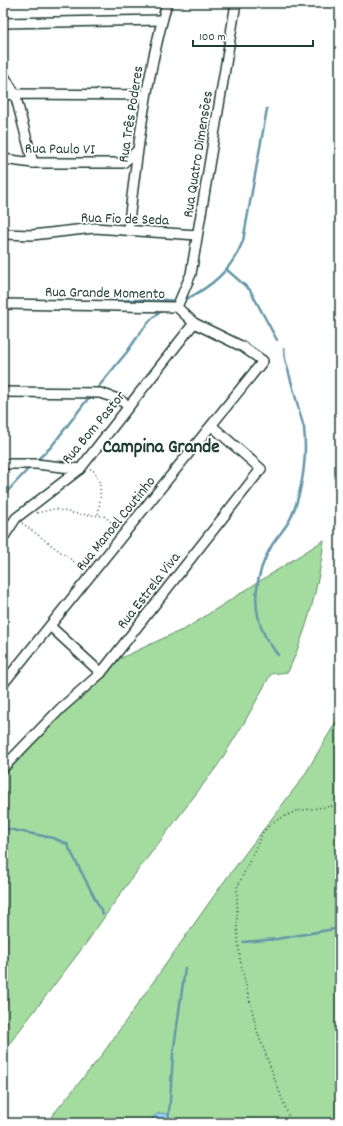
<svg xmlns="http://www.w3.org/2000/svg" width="343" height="1126" font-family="Dekko,sans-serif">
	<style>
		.green { fill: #a4db9f; stroke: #628c6a }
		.water { fill: #95d3f6; stroke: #6697a8 }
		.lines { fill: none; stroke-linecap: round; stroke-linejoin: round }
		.stream { stroke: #6697a8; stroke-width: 2.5 }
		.minor-casing { stroke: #1f3d34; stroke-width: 12 }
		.path { stroke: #1f3d34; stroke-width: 1.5; stroke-dasharray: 1 3; stroke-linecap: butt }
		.minor { stroke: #fff; stroke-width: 9 }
		.labels { text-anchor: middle; stroke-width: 3.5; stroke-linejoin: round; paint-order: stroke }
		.street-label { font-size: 15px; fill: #1f3d34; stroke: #fff }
		.district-label { font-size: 19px; font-weight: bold; fill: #1f3d34; stroke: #fff }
	</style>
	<rect width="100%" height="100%" fill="#fff"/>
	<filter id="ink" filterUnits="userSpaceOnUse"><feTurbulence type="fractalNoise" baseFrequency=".025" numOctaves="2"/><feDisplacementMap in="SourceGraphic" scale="8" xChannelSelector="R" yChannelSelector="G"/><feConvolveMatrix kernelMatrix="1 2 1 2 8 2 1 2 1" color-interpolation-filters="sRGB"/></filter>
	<g filter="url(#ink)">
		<g class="green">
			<path d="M324,540c-5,47 -17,90 -36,132l-17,2 -27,49 -26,42 -92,121 -39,56 -84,110v-274l15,-21 99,-97 51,-24 17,-7z"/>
			<polygon points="340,715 340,1123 46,1123 101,1056 223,883 304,776"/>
		</g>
		<polygon class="water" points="160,1113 168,1114 172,1123 149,1123 154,1116"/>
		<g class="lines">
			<g class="stream">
				<polyline points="226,269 250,290 277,340"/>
				<polyline points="113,301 153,299 178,301"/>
				<path d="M183,301c28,-14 48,-30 60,-60l24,-132"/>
				<path d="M95,391c11,-13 21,-26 32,-39 10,-14 21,-34 37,-42"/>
				<polyline points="36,461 51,447 90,396"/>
				<polyline points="3,496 31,466"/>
				<path d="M278,655c-4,-5 -8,-11 -12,-17 -16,-30 -11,-64 6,-93 6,-10 16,-19 20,-30 11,-26 15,-59 12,-87l-19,-69 -1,-10"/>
				<polyline points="3,828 53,838 67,844 103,914"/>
				<polyline points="243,942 277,939 340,928"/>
				<polyline points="168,1123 170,1100 173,1055 185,968"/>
			</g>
			<defs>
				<g id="minor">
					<polyline points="3,23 162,20"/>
					<polyline points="3,74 15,94 33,163"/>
					<polyline points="3,95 15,94 146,95"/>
					<polyline points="3,159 33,163 123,163 137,151"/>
					<path d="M128,230c9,-77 18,-153 39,-227"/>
					<polyline points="3,234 32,235 94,228 197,235"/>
					<polyline points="3,304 177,307 194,323 243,347 263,361 3,684"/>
					<polyline points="177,307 191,274 236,3"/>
					<polyline points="3,392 100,393 118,399 129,406"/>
					<polyline points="3,464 36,464 80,469"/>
					<polyline points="3,538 16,518 80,469 194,323"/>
					<polyline points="50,626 101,673"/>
					<polyline points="3,768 60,709 101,673 261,469 212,426"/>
				</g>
			</defs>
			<use href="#minor" class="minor-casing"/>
			<g class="path">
				<path d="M90,469h2c12,13 8,30 6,47"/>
				<polyline points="37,513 54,509 77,514 104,516 118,528"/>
				<polyline points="22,523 85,570"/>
				<polyline points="291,1123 257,1031 240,960 237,927 237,888 263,832 273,822 296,811 340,805"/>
			</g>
			<use href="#minor" class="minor"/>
		</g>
	</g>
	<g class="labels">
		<g class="street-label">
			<text transform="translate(130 114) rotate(-81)" y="5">Rua Três Poderes</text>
			<text transform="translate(60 148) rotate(1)" y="5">Rua Paulo VI</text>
			<text transform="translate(197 154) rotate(-81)" y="5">Rua Quatro Dimensões</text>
			<text transform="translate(125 218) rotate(2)" y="5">Rua Fio de Seda</text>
			<text transform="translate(105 292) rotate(1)" y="5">Rua Grande Momento</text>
			<text transform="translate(93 427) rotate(-50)" y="5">Rua Bom Pastor</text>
			<text transform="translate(115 523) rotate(-51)" y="5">Rua Manoel Coutinho</text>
			<text transform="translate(148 590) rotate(-52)" y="5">Rua Estrela Viva</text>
		</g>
		<g class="district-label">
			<text x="161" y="452">Campina Grande</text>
		</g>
	</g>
	<rect width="343" height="1126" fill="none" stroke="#fff" stroke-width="16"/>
	<rect x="8" y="8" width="327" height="1110" fill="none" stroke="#1f3d34" stroke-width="1.5" filter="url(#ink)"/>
	<path d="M193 40v6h120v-6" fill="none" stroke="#1f3d34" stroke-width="2"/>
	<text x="199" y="40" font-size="12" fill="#1f3d34" stroke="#ffffff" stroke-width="3" paint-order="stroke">100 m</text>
</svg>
